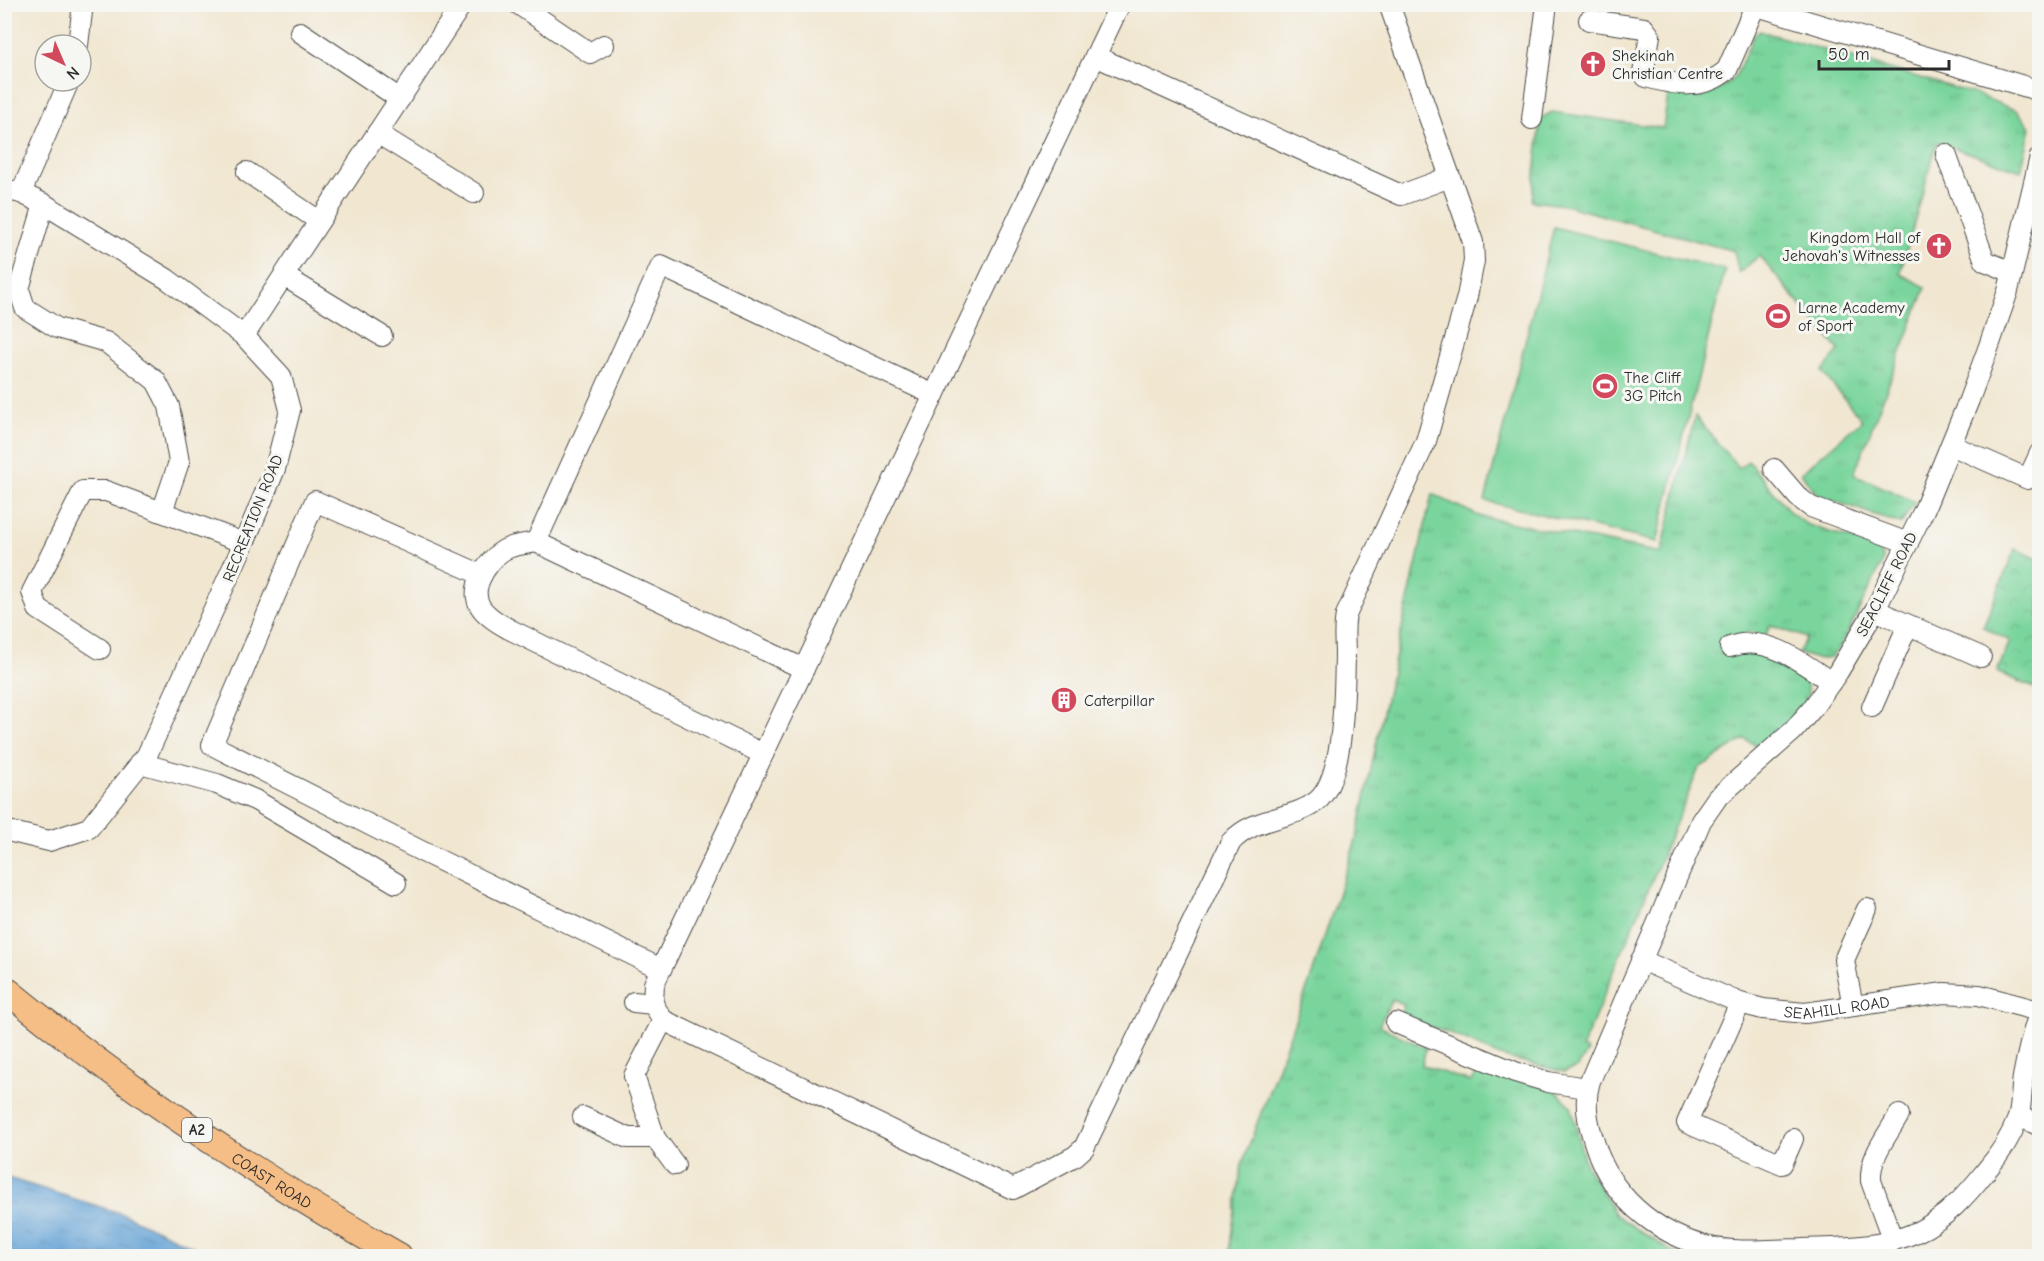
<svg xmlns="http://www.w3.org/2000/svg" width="2044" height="1261" font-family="'Comic Neue',sans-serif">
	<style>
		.grass { fill: url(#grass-tufts); stroke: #528064; stroke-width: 1.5 }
		.park { fill: url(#park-crowns); stroke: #528064; stroke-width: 1.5 }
		.pitch { fill: #7ad59c; stroke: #528064; stroke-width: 1.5 }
		.water { fill: url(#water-ripples); stroke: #486680; stroke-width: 1.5 }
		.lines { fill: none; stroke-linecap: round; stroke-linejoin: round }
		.minor-casing { stroke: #494744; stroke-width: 22 }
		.major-casing { stroke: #494744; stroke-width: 28 }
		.minor { stroke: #fff; stroke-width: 20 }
		.major { stroke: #f6be87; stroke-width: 26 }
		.labels { text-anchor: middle; stroke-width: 6; stroke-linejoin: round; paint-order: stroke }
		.shield { fill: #f6f6f2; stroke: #686867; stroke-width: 1.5 }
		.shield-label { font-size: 15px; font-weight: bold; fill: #2b2b2b }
		.poi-label { font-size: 16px; fill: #2b2b2b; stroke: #f6f6f2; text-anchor: start }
		.street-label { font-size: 16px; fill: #2b2b2b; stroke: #f6f6f2 }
	</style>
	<defs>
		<pattern id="grass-tufts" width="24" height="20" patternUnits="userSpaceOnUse" patternTransform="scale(1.5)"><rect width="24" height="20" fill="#7ad59c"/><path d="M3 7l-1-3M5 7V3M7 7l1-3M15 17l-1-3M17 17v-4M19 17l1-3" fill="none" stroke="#6ab787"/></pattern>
		<pattern id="park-crowns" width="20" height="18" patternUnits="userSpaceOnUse" patternTransform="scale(1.5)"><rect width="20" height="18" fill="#7ad59c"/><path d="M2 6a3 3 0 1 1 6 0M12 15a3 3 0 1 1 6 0" fill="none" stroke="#6ab787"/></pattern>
		<pattern id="water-ripples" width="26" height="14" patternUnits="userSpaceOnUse" patternTransform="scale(1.5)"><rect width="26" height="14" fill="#64a2d6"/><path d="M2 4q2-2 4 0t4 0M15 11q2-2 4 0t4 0" fill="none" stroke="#5384ae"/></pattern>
	</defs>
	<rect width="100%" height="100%" fill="#f6f6f2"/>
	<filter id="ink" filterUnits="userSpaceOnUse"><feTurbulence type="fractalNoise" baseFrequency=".0167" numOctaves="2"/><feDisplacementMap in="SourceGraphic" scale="12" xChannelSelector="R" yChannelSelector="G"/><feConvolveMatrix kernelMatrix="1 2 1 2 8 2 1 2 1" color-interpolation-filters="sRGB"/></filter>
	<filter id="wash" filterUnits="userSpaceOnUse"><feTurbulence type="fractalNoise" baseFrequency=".008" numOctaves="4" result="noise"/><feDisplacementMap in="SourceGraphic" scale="24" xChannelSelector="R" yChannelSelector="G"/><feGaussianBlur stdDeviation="1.35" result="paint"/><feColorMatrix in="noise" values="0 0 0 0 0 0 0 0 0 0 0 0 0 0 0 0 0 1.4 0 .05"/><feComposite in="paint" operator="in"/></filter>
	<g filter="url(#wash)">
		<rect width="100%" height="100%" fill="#f1e7d1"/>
		<g class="grass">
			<polygon points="1760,31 1975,94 2018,111 2031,128 2021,171 1937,142 1900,274 1926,287 1854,474 1915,502 1901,524 1835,501 1820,498 1801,473 1862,420 1822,372 1839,350 1759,256 1739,273 1734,251 1564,205 1532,201 1541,118 1552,112 1663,128 1668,95 1717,91 1735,77 1754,35"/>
			<polygon points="1695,416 1739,468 1748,461 1791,513 1806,524 1877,548 1883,557 1882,563 1843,642 1832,657 1816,659 1798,653 1807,638 1770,625 1765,637 1751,632 1721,641 1731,653 1748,648 1798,667 1806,678 1808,694 1801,714 1762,749 1745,739 1699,768 1582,1048 1588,1051 1578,1067 1564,1072 1500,1056 1459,1037 1408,1019 1401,1014 1404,1005 1392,999 1379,1026 1426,1048 1422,1065 1470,1082 1479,1071 1555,1090 1571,1106 1585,1163 1616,1215 1669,1250 1684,1256 1255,1256 1229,1251 1242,1164 1312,975 1357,837 1379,730 1432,494 1479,516 1661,553"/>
		</g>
		<polygon class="park" points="2015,549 2039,559 2040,683 2037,689 1997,672 2010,641 1983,627"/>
		<polygon class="pitch" points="1554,227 1725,270 1657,542 1485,501"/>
		<polygon class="water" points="5,1177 123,1214 213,1256 5,1256"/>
	</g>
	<g filter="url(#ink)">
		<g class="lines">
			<defs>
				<g id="minor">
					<polyline points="518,4 590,53 604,45"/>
					<path d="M1120,4l-466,980 -1,20 10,16 350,169 62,-33 9,-8 147,-306c23,-26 63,-22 86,-41 28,-23 27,-109 28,-145 0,-14 -2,-27 1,-41l80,-174 41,-144 7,-36 -1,-19 -84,-238"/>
					<polyline points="1750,4 2040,91"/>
					<path d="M1589,20l55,8 6,8 -7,37 3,4c29,8 57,14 81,-7l28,-64"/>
					<polyline points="300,32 400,99"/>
					<polyline points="78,45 83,4"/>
					<polyline points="1095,56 1401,195 1450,177"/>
					<polyline points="1532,119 1547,4"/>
					<polyline points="377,133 474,193"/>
					<polyline points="1946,154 1985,261 2012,272"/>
					<path d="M2040,157l-32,134 -19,55 -20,54 -45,110 -49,100 -37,62 -26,37 -19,22 -76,67 -16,23 -111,260c-8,25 0,51 9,75 22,54 77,91 134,94 23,2 46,-1 68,-1 39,-1 81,-1 116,-17 28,-13 49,-36 68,-60 13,-15 26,-35 33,-54 4,-13 3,-28 5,-41 4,-22 9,-44 17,-66"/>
					<polyline points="247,172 319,221"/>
					<polyline points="4,189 21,193 44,204 167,279 244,336 281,376 290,410 275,469 244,543 147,755 89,828 49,841 4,830"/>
					<polyline points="21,193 69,81"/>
					<polyline points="44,204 19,289 25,308 57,328 106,342 156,381 169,406 179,462 162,512"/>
					<polyline points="284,276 382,336"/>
					<polyline points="244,336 462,4"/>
					<polyline points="1951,445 2028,479 2040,453"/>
					<polyline points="1774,469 1798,497 1811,507 1908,543"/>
					<path d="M536,542c-10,2 -24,3 -32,8 -9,5 -14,13 -20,21 -18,30 -1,44 25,58l254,125"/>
					<polyline points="482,575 315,501 212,745 421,851 661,969"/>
					<polyline points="1875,610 1981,657"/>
					<path d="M1730,647c35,-14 73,16 101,35"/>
					<polyline points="100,649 38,609 32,592 83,491 106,491 244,543"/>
					<polyline points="804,669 536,542 661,266 934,395"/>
					<polyline points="1872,707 1908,625"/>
					<polyline points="140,763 217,784 255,800 396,883"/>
					<path id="s1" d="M1641,960l99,43 23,6 42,4 139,-20 35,2 60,16"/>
					<polyline points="634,1002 653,1004"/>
					<polyline points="1740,1003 1687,1123 1782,1164 1793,1139"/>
					<polyline points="1853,1006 1844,960 1867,909"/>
					<polyline points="663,1020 634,1076 655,1138 675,1165"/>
					<polyline points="1396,1023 1515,1072 1548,1082 1587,1088"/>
					<polyline points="2019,1116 2040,1126"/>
					<polyline points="583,1117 628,1138 655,1138"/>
					<path d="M1893,1241l-22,-60c-2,-24 16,-45 28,-66"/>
				</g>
				<g id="major">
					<path id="s2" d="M4,988c123,101 257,190 395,268"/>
				</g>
			</defs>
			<use href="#minor" class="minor-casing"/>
			<use href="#major" class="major-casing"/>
			<use href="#minor" class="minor"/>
			<use href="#major" class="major"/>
		</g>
	</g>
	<defs>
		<symbol id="church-disc" viewBox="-11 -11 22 22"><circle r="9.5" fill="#d1495b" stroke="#f6f6f2"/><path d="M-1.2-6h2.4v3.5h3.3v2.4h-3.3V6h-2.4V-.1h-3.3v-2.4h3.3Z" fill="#fff"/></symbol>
		<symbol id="stadium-disc" viewBox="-11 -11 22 22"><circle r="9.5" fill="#d1495b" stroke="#f6f6f2"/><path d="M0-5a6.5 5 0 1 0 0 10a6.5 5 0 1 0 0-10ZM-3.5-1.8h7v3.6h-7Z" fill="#fff"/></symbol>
		<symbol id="building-disc" viewBox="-11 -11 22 22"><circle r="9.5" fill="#d1495b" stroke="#f6f6f2"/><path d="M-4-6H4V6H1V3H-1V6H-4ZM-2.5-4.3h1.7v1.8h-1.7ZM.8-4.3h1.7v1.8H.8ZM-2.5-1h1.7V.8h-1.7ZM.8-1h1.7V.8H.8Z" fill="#fff"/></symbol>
	</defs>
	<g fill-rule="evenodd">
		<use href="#church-disc" x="1578" y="49" width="30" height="30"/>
		<use href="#church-disc" x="1924" y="231" width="30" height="30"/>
		<use href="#stadium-disc" x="1763" y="301" width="30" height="30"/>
		<use href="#stadium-disc" x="1590" y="371" width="30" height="30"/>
		<use href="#building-disc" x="1049" y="685" width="30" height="30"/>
	</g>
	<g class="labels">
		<rect class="shield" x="182" y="1118" width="30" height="24" rx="4.5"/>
		<g class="shield-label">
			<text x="197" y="1135">A2</text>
		</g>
		<g class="poi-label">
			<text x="1612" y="61">Shekinah<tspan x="1612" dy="18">Christian Centre</tspan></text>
			<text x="1920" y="243" text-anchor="end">Kingdom Hall of<tspan x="1920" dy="18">Jehovah's Witnesses</tspan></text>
			<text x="1798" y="313">Larne Academy<tspan x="1798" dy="18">of Sport</tspan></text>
			<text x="1624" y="383">The Cliff<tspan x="1624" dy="18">3G Pitch</tspan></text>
			<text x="1084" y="706">Caterpillar</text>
		</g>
		<g class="street-label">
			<text transform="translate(252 518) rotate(-68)" y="6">RECREATION ROAD</text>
			<text transform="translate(1886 584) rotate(-63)" y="6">SEACLIFF ROAD</text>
			<text dy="6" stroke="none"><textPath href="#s1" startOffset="206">SEAHILL ROAD</textPath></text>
			<text dy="6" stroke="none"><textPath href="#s2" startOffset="330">COAST ROAD</textPath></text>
		</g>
	</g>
	<rect width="2044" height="1261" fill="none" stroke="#f6f6f2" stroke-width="24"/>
	<g transform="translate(63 63) rotate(136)"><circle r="28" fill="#f6f6f2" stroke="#a5a5a2" stroke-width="1.5"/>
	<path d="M0-4.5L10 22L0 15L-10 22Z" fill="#d1495b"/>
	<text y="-9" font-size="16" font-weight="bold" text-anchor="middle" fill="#2b2b2b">N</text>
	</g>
	<path d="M1819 60v9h130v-9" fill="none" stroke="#2b2b2b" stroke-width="3"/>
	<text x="1828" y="60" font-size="18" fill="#2b2b2b" stroke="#f6f6f2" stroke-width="4.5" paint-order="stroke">50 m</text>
</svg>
